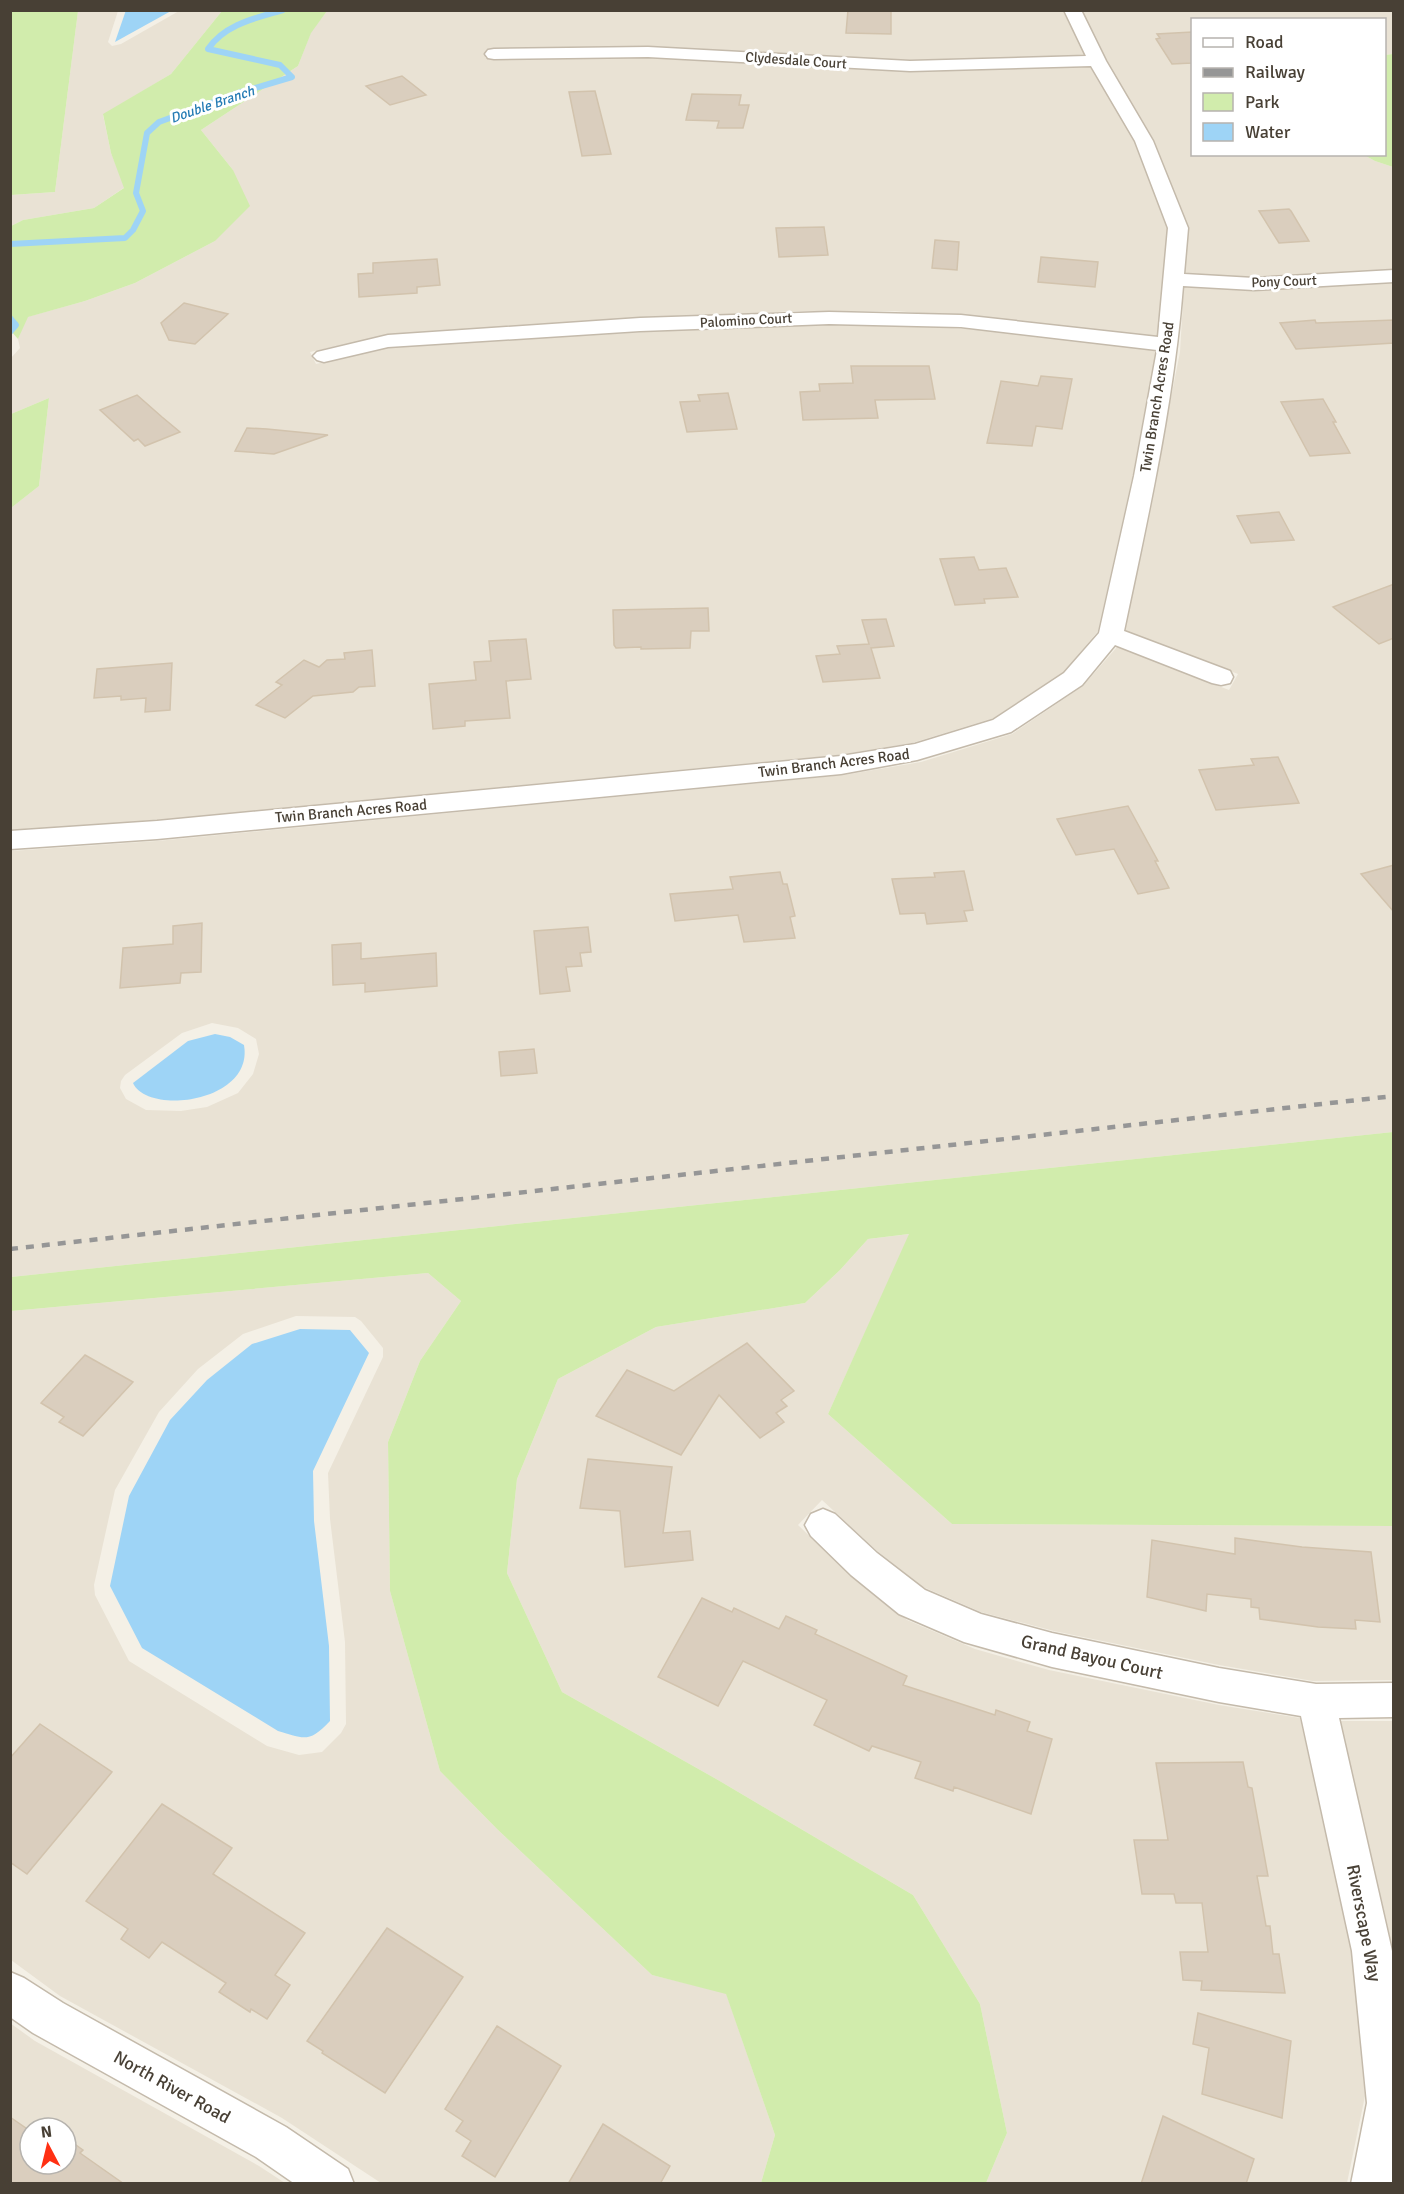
<svg xmlns="http://www.w3.org/2000/svg" width="1404" height="2194" font-family="Signika,sans-serif">
	<style>
		.residential { fill: #e9e2d4; fill-rule: evenodd }
		.green { fill: #d1ecac }
		.water { fill: #9ed4f6 }
		.lines { fill: none; stroke-linecap: round; stroke-linejoin: round }
		.stream { stroke: #9ed4f6; stroke-width: 6 }
		.building { fill: #dacebe; stroke: #d2c3ad; stroke-width: 1.5 }
		.minor-casing { stroke: #c4baab; stroke-width: 3 }
		.minor { fill: #fff; fill-rule: evenodd }
		.rail { stroke: #969696; stroke-width: 4.5; stroke-dasharray: 8 8; stroke-linecap: butt }
		.labels { text-anchor: middle; stroke-width: 6; stroke-linejoin: round; paint-order: stroke }
		.far-street-label { font-size: 14px; fill: #484035; stroke: #fff }
		.far-water-label { font-size: 14px; font-style: italic; fill: #247bb4; stroke: #fff }
		.street-label { font-size: 15px; fill: #484035; stroke: #fff }
		.near-street-label { font-size: 18px; fill: #484035; stroke: #fff }
	</style>
	<rect width="100%" height="100%" fill="#f4f0e6"/>
	<g class="residential">
		<polygon points="78,11 118,11 108,42 112,46 121,44 179,11 222,11 171,74 103,115 111,153 125,187 94,208 23,220 11,226 11,195 55,192"/>
		<polygon points="327,11 1063,11 1086,57 909,61 649,47 486,49 485,58 648,56 910,71 1091,66 1135,141 1168,228 1158,337 995,319 895,311 794,311 387,335 310,352 316,364 389,347 796,323 895,324 994,331 1156,350 1133,474 1098,631 1063,673 994,718 912,743 838,755 158,820 11,830 11,508 39,486 49,398 11,414 11,358 20,348 18,339 27,317 85,301 135,283 215,241 233,170 201,130 298,66 311,32"/>
		<polygon points="1081,11 1393,11 1393,54 1385,55 1384,20 1192,20 1192,154 1364,155 1375,161 1393,167 1393,270 1252,278 1185,273 1188,228 1154,141 1106,61"/>
		<path d="M1393,282v850l-1382,145v-426l146,-10 687,-66 77,-13 91,-28 71,-48 34,-39 112,43 9,-16 -113,-43 55,-279 4,-67 73,5zM212,1023l26,5 18,11 3,15 -6,20 -15,19 -31,14 -26,4 -35,-1 -20,-11 -6,-11 1,-7 4,-6 57,-42z"/>
		<polygon points="910,1234 828,1414 952,1524 1393,1526 1393,1680 1313,1681 1219,1665 1054,1631 981,1612 921,1586 876,1550 822,1500 798,1525 853,1578 907,1620 975,1649 1049,1670 1219,1705 1300,1718 1351,1949 1365,2096 1347,2183 986,2183 1007,2133 980,2004 913,1895 718,1780 562,1692 507,1573 517,1479 558,1379 656,1327 805,1303 840,1270 868,1239"/>
		<path d="M428,1273l33,28 -41,60 -32,81 2,149 50,180 57,58 155,146 74,18 49,142 -14,48h-380l-99,-65 -222,-122 -49,-36v-649zM296,1316l59,1 6,4 22,27v9l-55,116 2,46 15,123 1,82 -5,9 -19,19 -23,3 -32,-9 -138,-85 -34,-66 -1,-10 21,-95 44,-78 39,-43 45,-35z"/>
		<polygon points="1340,1721 1393,1721 1393,1952 1393,1950"/>
		<path d="M10,2023l25,18 224,125 26,17h-274zM30,2128h36v36h-36z"/>
	</g>
	<g class="green">
		<polygon points="11,10 78,11 55,192 11,195"/>
		<polygon points="222,11 327,11 311,33 298,66 201,130 233,170 250,206 215,241 135,283 85,301 28,317 18,339 11,331 11,226 23,220 94,208 124,188 111,153 103,114 171,74"/>
		<polygon points="1393,54 1394,54 1393,167 1375,161 1364,155 1384,154 1385,55"/>
		<polygon points="49,398 39,486 11,508 11,414"/>
		<polygon points="1393,1132 1393,1526 952,1524 828,1414 909,1234 868,1239 840,1270 805,1303 656,1327 558,1379 517,1479 507,1573 562,1692 718,1780 913,1895 980,2004 1007,2133 986,2183 761,2183 775,2135 726,1994 652,1975 497,1829 440,1771 390,1591 388,1442 420,1361 461,1301 428,1273 11,1311 11,1277"/>
	</g>
	<g class="water">
		<polygon points="126,10 171,10 171,11 115,42"/>
		<path d="M215,1034l15,3 14,8c10,57 -96,71 -111,38l55,-42z"/>
		<path d="M300,1329l50,1 19,23 -56,118 1,50 15,125 1,75c-21,22 -25,18 -52,10l-136,-83 -32,-62 19,-90 41,-76 37,-40 45,-36z"/>
	</g>
	<g class="lines">
		<g class="stream">
			<path d="M10,244l115,-6 8,-8 10,-19 -7,-18 11,-60 12,-11 79,-29 54,-16 -12,-12 -72,-16c17,-25 48,-31 75,-39"/>
			<polyline points="10,318 16,325 10,332"/>
		</g>
	</g>
	<g class="building">
		<polygon points="848,10 891,10 891,34 846,33"/>
		<polygon points="1192,32 1192,63 1172,64 1156,39 1160,38 1157,34"/>
		<polygon points="402,76 426,95 390,105 366,86"/>
		<polygon points="595,91 611,154 582,156 569,92"/>
		<polygon points="692,94 741,95 739,105 749,105 743,128 717,128 719,121 686,120"/>
		<polygon points="1289,209 1291,211 1309,241 1279,243 1259,211"/>
		<polygon points="824,227 828,255 779,257 776,228"/>
		<polygon points="935,240 959,242 957,270 932,268"/>
		<polygon points="1041,257 1098,262 1095,287 1038,282"/>
		<polygon points="437,259 440,285 417,287 417,293 359,297 358,274 373,273 373,263"/>
		<polygon points="184,303 228,314 195,344 169,340 161,323"/>
		<polygon points="1315,320 1316,323 1394,320 1394,343 1296,349 1280,323"/>
		<polygon points="851,366 929,366 935,399 875,400 878,418 803,420 800,392 820,391 819,384 853,383"/>
		<polygon points="1041,376 1072,379 1062,429 1036,426 1032,446 987,443 1001,381 1038,386"/>
		<polygon points="728,393 737,429 687,432 680,402 700,401 698,395"/>
		<polygon points="137,395 162,417 180,432 145,446 138,439 134,441 100,410"/>
		<polygon points="1323,399 1336,422 1333,422 1350,453 1310,456 1281,402"/>
		<polygon points="247,428 267,429 328,435 274,454 235,451"/>
		<polygon points="1279,512 1294,540 1251,543 1237,516"/>
		<polygon points="974,557 979,570 1006,568 1018,597 984,599 985,603 955,605 940,559"/>
		<polygon points="1394,584 1394,638 1379,644 1333,607"/>
		<polygon points="708,608 709,631 691,631 690,648 641,649 641,647 616,648 614,645 613,610"/>
		<polygon points="886,619 894,646 871,648 880,678 823,682 816,656 840,654 837,646 869,644 862,620"/>
		<polygon points="526,639 531,679 506,681 510,718 465,721 465,726 433,729 429,684 476,680 474,662 491,661 489,641"/>
		<polygon points="372,650 375,686 359,687 353,692 313,696 285,718 256,705 282,685 276,682 304,660 319,667 327,660 345,659 344,653"/>
		<polygon points="172,663 170,710 145,712 146,698 121,700 121,696 94,698 97,669"/>
		<polygon points="1278,757 1299,803 1216,810 1199,770 1254,765 1251,759"/>
		<polygon points="1128,806 1158,861 1155,861 1169,888 1138,894 1114,849 1076,855 1057,819"/>
		<polygon points="1394,865 1394,912 1361,874"/>
		<polygon points="964,871 973,910 964,911 967,921 927,924 925,913 900,914 892,879 935,877 934,873"/>
		<polygon points="780,872 783,884 787,884 795,916 790,917 795,938 744,942 738,915 675,921 670,894 733,889 730,877"/>
		<polygon points="202,923 201,972 181,973 180,983 120,988 123,948 173,944 173,926"/>
		<polygon points="588,927 591,952 580,953 582,966 566,967 570,991 540,994 534,931"/>
		<polygon points="361,943 361,959 436,953 437,986 365,992 365,983 333,985 332,945"/>
		<polygon points="534,1049 537,1073 501,1076 499,1052"/>
		<polygon points="747,1343 794,1391 781,1400 787,1406 776,1413 784,1422 760,1438 719,1395 681,1455 596,1416 627,1370 674,1391"/>
		<polygon points="85,1355 133,1382 83,1436 59,1422 64,1417 41,1403"/>
		<polygon points="588,1459 672,1467 663,1533 690,1531 693,1560 625,1567 620,1511 580,1508"/>
		<polygon points="1235,1538 1302,1547 1371,1552 1380,1622 1355,1620 1356,1629 1318,1627 1260,1619 1259,1608 1251,1607 1251,1599 1207,1594 1206,1611 1147,1597 1152,1540 1235,1554"/>
		<polygon points="702,1598 732,1612 734,1608 779,1629 786,1616 817,1630 815,1634 907,1676 903,1685 995,1715 996,1710 1030,1722 1027,1731 1052,1739 1031,1814 954,1787 953,1791 915,1778 921,1762 872,1746 869,1751 814,1725 827,1700 743,1661 718,1706 658,1677"/>
		<polygon points="40,1724 112,1772 27,1874 10,1862 10,1758"/>
		<polygon points="1243,1762 1248,1787 1252,1788 1268,1876 1257,1876 1266,1926 1270,1926 1273,1954 1279,1954 1285,1993 1201,1990 1202,1981 1183,1980 1180,1952 1208,1952 1202,1903 1176,1903 1174,1894 1142,1894 1134,1840 1168,1840 1156,1763"/>
		<polygon points="162,1804 232,1848 213,1874 305,1933 275,1975 290,1985 267,2019 251,2009 250,2012 219,1992 226,1983 162,1942 149,1958 121,1939 128,1929 86,1901"/>
		<polygon points="387,1928 463,1977 385,2093 322,2053 323,2051 307,2041"/>
		<polygon points="1198,2013 1291,2041 1282,2118 1202,2094 1209,2048 1193,2044"/>
		<polygon points="497,2026 561,2066 495,2177 462,2156 471,2141 456,2131 463,2121 445,2109"/>
		<polygon points="1163,2116 1254,2159 1246,2184 1141,2184"/>
		<polygon points="10,2117 30,2131 30,2164 66,2164 66,2138 83,2150 80,2153 124,2184 10,2184"/>
		<polygon points="603,2124 670,2166 660,2184 568,2184"/>
	</g>
	<g class="lines">
		<defs>
			<g id="minor">
				<path d="M1064,10h17l25,51 47,80 35,87 -4,46 70,4 140,-8v12l-140,8 -71,-4c-9,116 -35,231 -59,345l106,40 3,6 -3,6 -9,2 -9,-2 -97,-38 -33,40 -71,47 -94,28 -76,14 -684,65 -147,10v-18l147,-10 684,-65 74,-12 78,-24 71,-47 35,-40 35,-157 23,-126 -196,-23 -132,-3 -189,7 -252,16 -64,15 -7,-2 -4,-4 4,-4 71,-17 252,-17 189,-6 132,3 197,22 10,-109 -33,-87 -44,-75 -181,5 -262,-14 -154,2 -6,-1 -3,-4 3,-4 6,-1 154,-2 262,14 176,-5z"/>
				<polygon points="823,1509 835,1514 877,1553 925,1590 981,1614 1052,1633 1219,1668 1316,1684 1394,1683 1394,1717 1339,1718 1392,1951 1394,2184 1351,2184 1367,2103 1352,1951 1301,1716 1219,1702 1052,1667 964,1642 899,1614 851,1575 811,1536 805,1525 811,1514"/>
				<polygon points="10,1972 24,1978 63,2003 286,2127 348,2169 354,2184 295,2184 256,2157 33,2033 10,2017"/>
			</g>
		</defs>
		<use href="#minor" class="minor-casing"/>
		<use href="#minor" class="minor"/>
		<polyline class="rail" points="10,1249 1394,1096"/>
	</g>
	<g class="labels">
		<g class="far-street-label">
			<text transform="translate(796 60) rotate(4)" y="5">Clydesdale Court</text>
			<text transform="translate(1284 281) rotate(-2)" y="5">Pony Court</text>
			<text transform="translate(746 320) rotate(-3)" y="5">Palomino Court</text>
		</g>
		<g class="far-water-label">
			<text transform="translate(212 104) rotate(-19)" y="5">Double Branch</text>
		</g>
		<g class="street-label">
			<text transform="translate(1157 397) rotate(-81)" y="5">Twin Branch Acres Road</text>
			<text transform="translate(834 763) rotate(-7)" y="5">Twin Branch Acres Road</text>
			<text transform="translate(351 811) rotate(-5)" y="5">Twin Branch Acres Road</text>
		</g>
		<g class="near-street-label">
			<text transform="translate(1092 1657) rotate(13)" y="6">Grand Bayou Court</text>
			<text transform="translate(1364 1923) rotate(79)" y="6">Riverscape Way</text>
			<text transform="translate(172 2087) rotate(29)" y="6">North River Road</text>
		</g>
	</g>
	<rect width="1404" height="2194" fill="none" stroke="#484035" stroke-width="24"/>
	<rect x="1191" y="18" width="195" height="138" fill="#ffffff" stroke="#b6b3ae" stroke-width="1.5"/>
	<rect x="1203" y="38" width="30" height="9" fill="#ffffff" stroke="#b6b3ae" stroke-width="1.5"/>
	<text x="1245" y="48" font-size="18" fill="#484035">Road</text>
	<rect x="1203" y="68" width="30" height="9" fill="#969696" stroke="#b6b3ae" stroke-width="1.5"/>
	<text x="1245" y="78" font-size="18" fill="#484035">Railway</text>
	<rect x="1203" y="93" width="30" height="18" fill="#d1ecac" stroke="#b6b3ae" stroke-width="1.5"/>
	<text x="1245" y="108" font-size="18" fill="#484035">Park</text>
	<rect x="1203" y="123" width="30" height="18" fill="#9ed4f6" stroke="#b6b3ae" stroke-width="1.5"/>
	<text x="1245" y="138" font-size="18" fill="#484035">Water</text>
	<g transform="translate(48 2146) rotate(353)"><circle r="28" fill="#ffffff" stroke="#b6b3ae" stroke-width="1.5"/>
	<path d="M0-4.5L10 22L0 15L-10 22Z" fill="#ff3013"/>
	<text y="-9" font-size="16" font-weight="bold" text-anchor="middle" fill="#484035">N</text>
	</g>
</svg>
